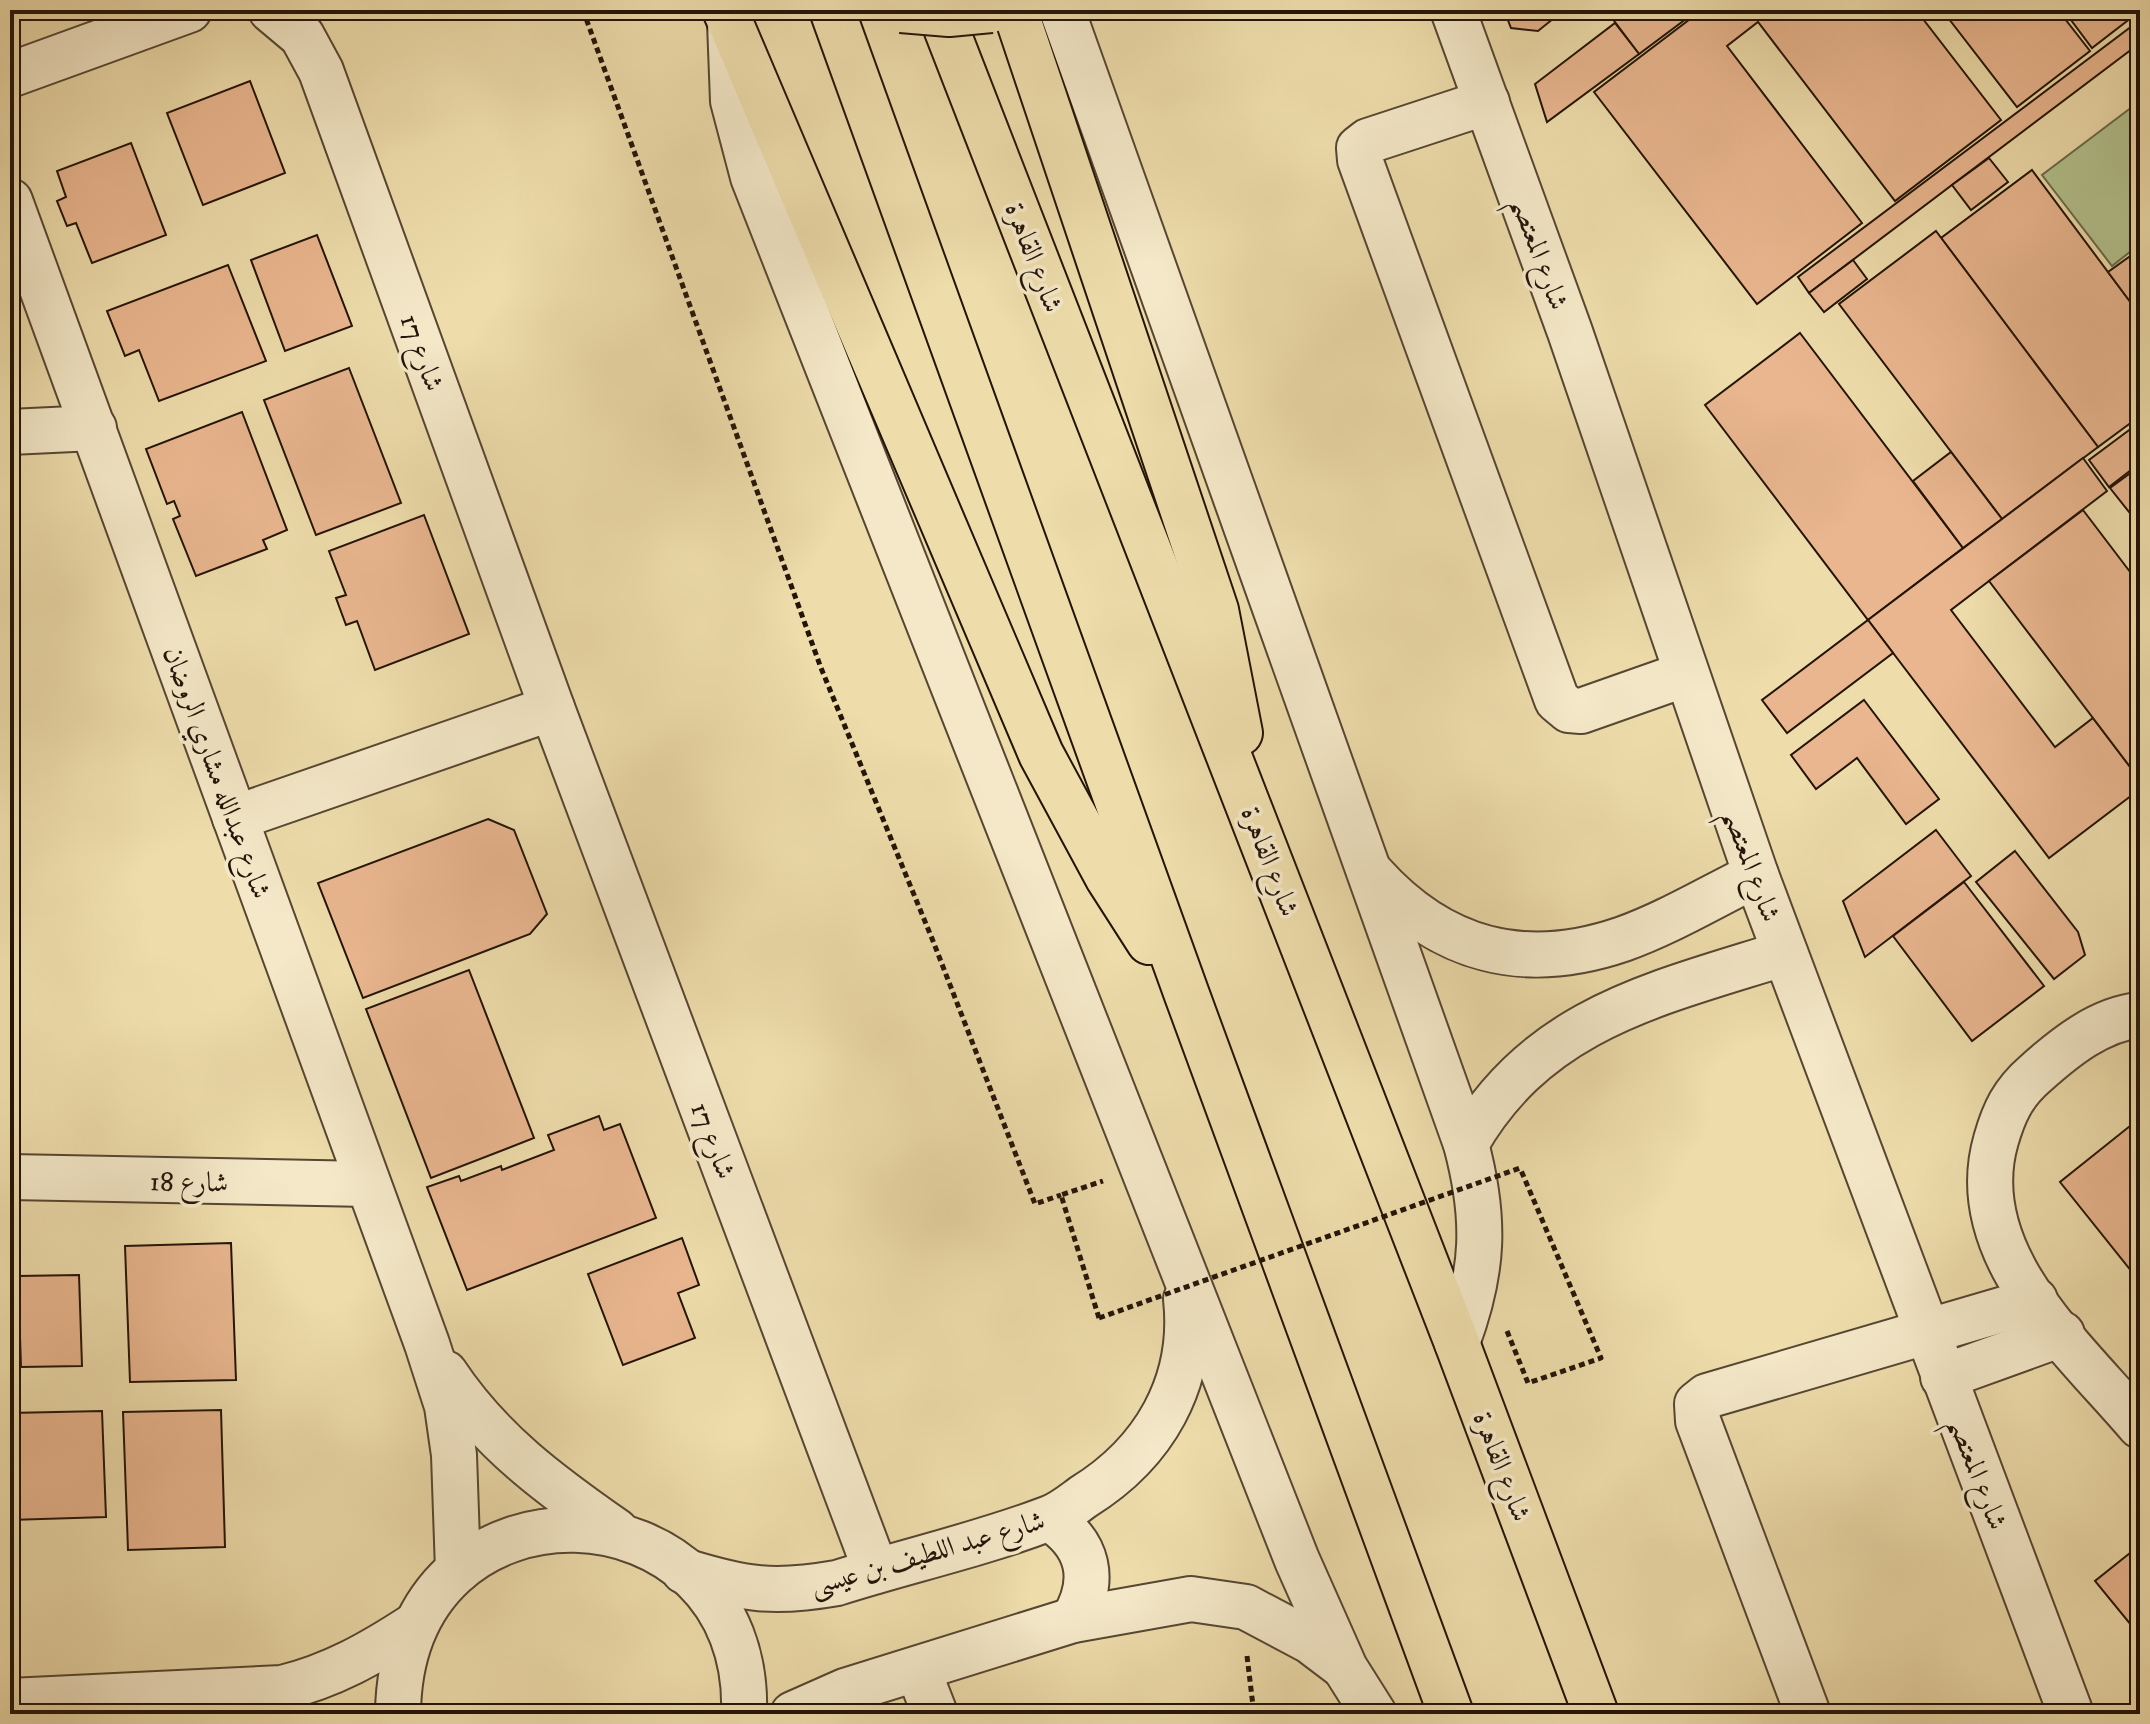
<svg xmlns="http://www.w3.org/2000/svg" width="2150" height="1724" font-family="'IM FELL DW Pica',Amiri,serif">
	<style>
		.green { fill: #b3c28d; stroke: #6b6b4b; stroke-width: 2 }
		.building { fill: #e9b68f; stroke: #231409; stroke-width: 2 }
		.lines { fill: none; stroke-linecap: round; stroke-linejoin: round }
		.minor-casing { stroke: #564632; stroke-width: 48 }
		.major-casing { stroke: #231409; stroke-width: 48 }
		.path { stroke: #231409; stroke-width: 5; stroke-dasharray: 6 4; stroke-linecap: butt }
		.minor { stroke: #f4e8c8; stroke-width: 44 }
		.major { stroke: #eedcab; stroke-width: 44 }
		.major-bridge-casing { stroke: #231409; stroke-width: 48; stroke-linecap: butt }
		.path-bridge { stroke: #231409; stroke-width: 5; stroke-dasharray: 6 4; stroke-linecap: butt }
		.major-bridge { stroke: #eedcab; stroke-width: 44 }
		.labels { text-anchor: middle; stroke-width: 7; stroke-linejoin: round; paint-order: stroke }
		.street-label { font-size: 28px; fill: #231409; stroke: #f4e8c8 }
	</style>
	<rect width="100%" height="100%" fill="#eedcab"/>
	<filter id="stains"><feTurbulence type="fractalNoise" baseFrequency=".0025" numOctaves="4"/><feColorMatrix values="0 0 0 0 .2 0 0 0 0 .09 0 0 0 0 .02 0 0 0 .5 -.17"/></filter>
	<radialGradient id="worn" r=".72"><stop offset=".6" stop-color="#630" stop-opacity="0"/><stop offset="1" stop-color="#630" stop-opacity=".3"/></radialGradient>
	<polygon class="green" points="2140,101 2140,244 2112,266 2042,175"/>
	<g class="building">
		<polygon points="1504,10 1564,10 1538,31 1511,28"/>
		<polygon points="1606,10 1698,10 1639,54"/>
		<polygon points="1702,10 1916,10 2001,120 1895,201 1758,22 1727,46 1862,223 1757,304 1594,92"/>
		<polygon points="1942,10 2058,10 2090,51 2017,107"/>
		<polygon points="2068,10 2140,10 2140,11 2092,48 2065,12"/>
		<polygon points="2140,20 2140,43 1809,293 1798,277"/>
		<polygon points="1615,23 1639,54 1547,122 1535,84"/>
		<polygon points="250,81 285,173 203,205 167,113"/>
		<polygon points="131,143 166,235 92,263 76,223 67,226 57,201 66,197 57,171"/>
		<polygon points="1989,158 2008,182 1971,210 1952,185"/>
		<polygon points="2032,170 2140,315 2140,416 2098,447 1941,238"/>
		<polygon points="1936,231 2098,447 2002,519 1839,304"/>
		<polygon points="317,235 352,326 285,351 251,260"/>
		<polygon points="2140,249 2140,315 2108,272"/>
		<polygon points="1853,260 1867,279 1824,312 1809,293"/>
		<polygon points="228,265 266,361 159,401 139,350 125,356 107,311"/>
		<polygon points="1800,333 1963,548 1868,620 1705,405"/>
		<polygon points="349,368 401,503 316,535 264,400"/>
		<polygon points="242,412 287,530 263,540 267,549 196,576 173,519 180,516 174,501 167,504 146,449"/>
		<polygon points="2140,422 2140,463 2109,487 2089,460"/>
		<polygon points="1951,452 2002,519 1963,548 1913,481"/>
		<polygon points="2083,458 2107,491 1951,610 2055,747 2093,718 2140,780 2140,789 2049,858 1868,620"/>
		<polygon points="2140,466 2140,512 2133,517 2110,488"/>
		<polygon points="2083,510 2140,585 2140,780 1989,581"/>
		<polygon points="424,515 469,634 375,670 357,621 346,625 336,598 346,595 329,551"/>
		<polygon points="1868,620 1893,653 1787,733 1762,700"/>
		<polygon points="1864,700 1939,799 1906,824 1857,758 1816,789 1791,755"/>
		<polygon points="488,819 514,830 547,914 530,934 363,998 318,883"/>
		<polygon points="1936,830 1971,876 1865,957 1843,901"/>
		<polygon points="2015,851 2078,932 2085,955 2054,979 1976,882"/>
		<polygon points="1964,882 2044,986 1972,1041 1893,936"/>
		<polygon points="469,970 534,1138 431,1178 366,1009"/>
		<polygon points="599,1116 604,1130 620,1124 656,1218 467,1290 427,1187 459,1176 461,1181 501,1166 502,1170 554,1150 548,1135"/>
		<polygon points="2140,1118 2140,1282 2060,1182"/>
		<polygon points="682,1238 699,1285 678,1293 695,1338 623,1365 588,1274"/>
		<polygon points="231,1243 236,1380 130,1382 125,1246"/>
		<polygon points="79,1275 82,1366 21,1367 18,1276"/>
		<polygon points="221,1410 225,1547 128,1550 123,1412"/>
		<polygon points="102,1411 106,1517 10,1520 10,1413"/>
		<polygon points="2140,1545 2140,1636 2095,1581"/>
	</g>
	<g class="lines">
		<defs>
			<g id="minor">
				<polyline points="271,10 302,36 321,71 552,708 876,1571"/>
				<path d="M1062,10l404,1134c20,75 18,127 -9,199"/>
				<polyline points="1453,10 1570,332 1756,875 2071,1714"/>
				<polyline points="730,23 733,101 753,177 1297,1560 1345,1668 1374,1714"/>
				<polyline points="10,75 189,10"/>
				<polyline points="1487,102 1368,141 1359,148 1360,160 1557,700 1569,710 1581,711 1686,674"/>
				<polyline points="10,201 427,1344 447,1406 454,1455 458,1570"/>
				<polyline points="10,432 94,428"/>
				<polyline points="235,818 552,708"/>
				<path d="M1372,874c69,77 152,99 251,65 45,-16 90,-43 133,-64"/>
				<path d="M2140,1015c-40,4 -75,32 -105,59 -22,19 -31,38 -39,66 -33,114 78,208 144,286"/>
				<path d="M1466,1144c72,-126 190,-150 319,-191"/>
				<polyline points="10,1177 368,1184"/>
				<path d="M445,1373c45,68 105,112 171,158"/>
				<polyline points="1943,1377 2062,1334"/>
				<path d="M1050,1519c39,25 47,61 23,101"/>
				<path d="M684,1571c61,19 90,23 153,12 69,-22 142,-38 210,-64 13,-4 25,-14 36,-22 71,-44 112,-114 103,-198"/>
				<polyline points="918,1670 935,1714"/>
				<path d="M10,1701l272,-13c50,-12 90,-35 133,-63"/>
				<path d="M398,1714c2,-254 355,-237 346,0"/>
				<polyline points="793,1714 845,1691 1073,1620 1191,1599 1246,1607 1310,1641 1343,1666"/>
				<polyline points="1808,1714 1698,1421 1697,1404 1707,1396 2035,1300"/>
			</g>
			<g id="major">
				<polyline points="725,10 1041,754 1108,878 1149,942"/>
				<polyline points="832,10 1187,995 1451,1714"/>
				<polyline points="939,10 1457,1343 1596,1714"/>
				<polyline points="1015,10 1216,610 1240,733"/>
			</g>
		</defs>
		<use href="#minor" class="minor-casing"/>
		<use href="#major" class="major-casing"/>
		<g class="path">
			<polyline points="583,10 821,668 933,941 1035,1204 1061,1195"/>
			<polyline points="1099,1318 1061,1195 1103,1181"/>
			<polyline points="1507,1331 1528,1383 1601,1358 1520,1168"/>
			<polyline points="1247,1656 1254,1714"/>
		</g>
		<use href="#minor" class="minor"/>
		<use href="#major" class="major"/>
		<defs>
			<polyline id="major-bridge" points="901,10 949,14 991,10"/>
		</defs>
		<use href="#major-bridge" class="major-bridge-casing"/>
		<polyline class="path-bridge" points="1099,1318 1520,1168"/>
		<use href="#major-bridge" class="major-bridge"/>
	</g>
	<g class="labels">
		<g class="street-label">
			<text transform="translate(1541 253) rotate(70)" y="10">شارع المعتصم</text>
			<text transform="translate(1035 257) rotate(69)" y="10">شارع القاهرة</text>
			<text transform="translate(423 352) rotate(70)" y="10">شارع 17</text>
			<text transform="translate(218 772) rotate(70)" y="10">شارع عبدالله مشاري الروضان</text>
			<text transform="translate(1271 861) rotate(69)" y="10">شارع القاهرة</text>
			<text transform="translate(1753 865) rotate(70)" y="10">شارع المعتصم</text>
			<text transform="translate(714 1140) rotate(69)" y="10">شارع 17</text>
			<text transform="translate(189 1181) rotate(1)" y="10">شارع 18</text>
			<text transform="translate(1503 1466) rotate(69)" y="10">شارع القاهرة</text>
			<text transform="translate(1979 1473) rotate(69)" y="10">شارع المعتصم</text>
			<text transform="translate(927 1552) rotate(-16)" y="10">شارع عبد اللطيف بن عيسى</text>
		</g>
	</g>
	<rect width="2150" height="1724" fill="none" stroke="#eedcab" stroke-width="40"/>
	<rect x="12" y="12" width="2126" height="1700" fill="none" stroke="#231409" stroke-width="4"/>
	<rect x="20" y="20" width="2110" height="1684" fill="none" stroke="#231409" stroke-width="2"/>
	<rect width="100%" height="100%" filter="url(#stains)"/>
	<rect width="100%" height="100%" fill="url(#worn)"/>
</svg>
